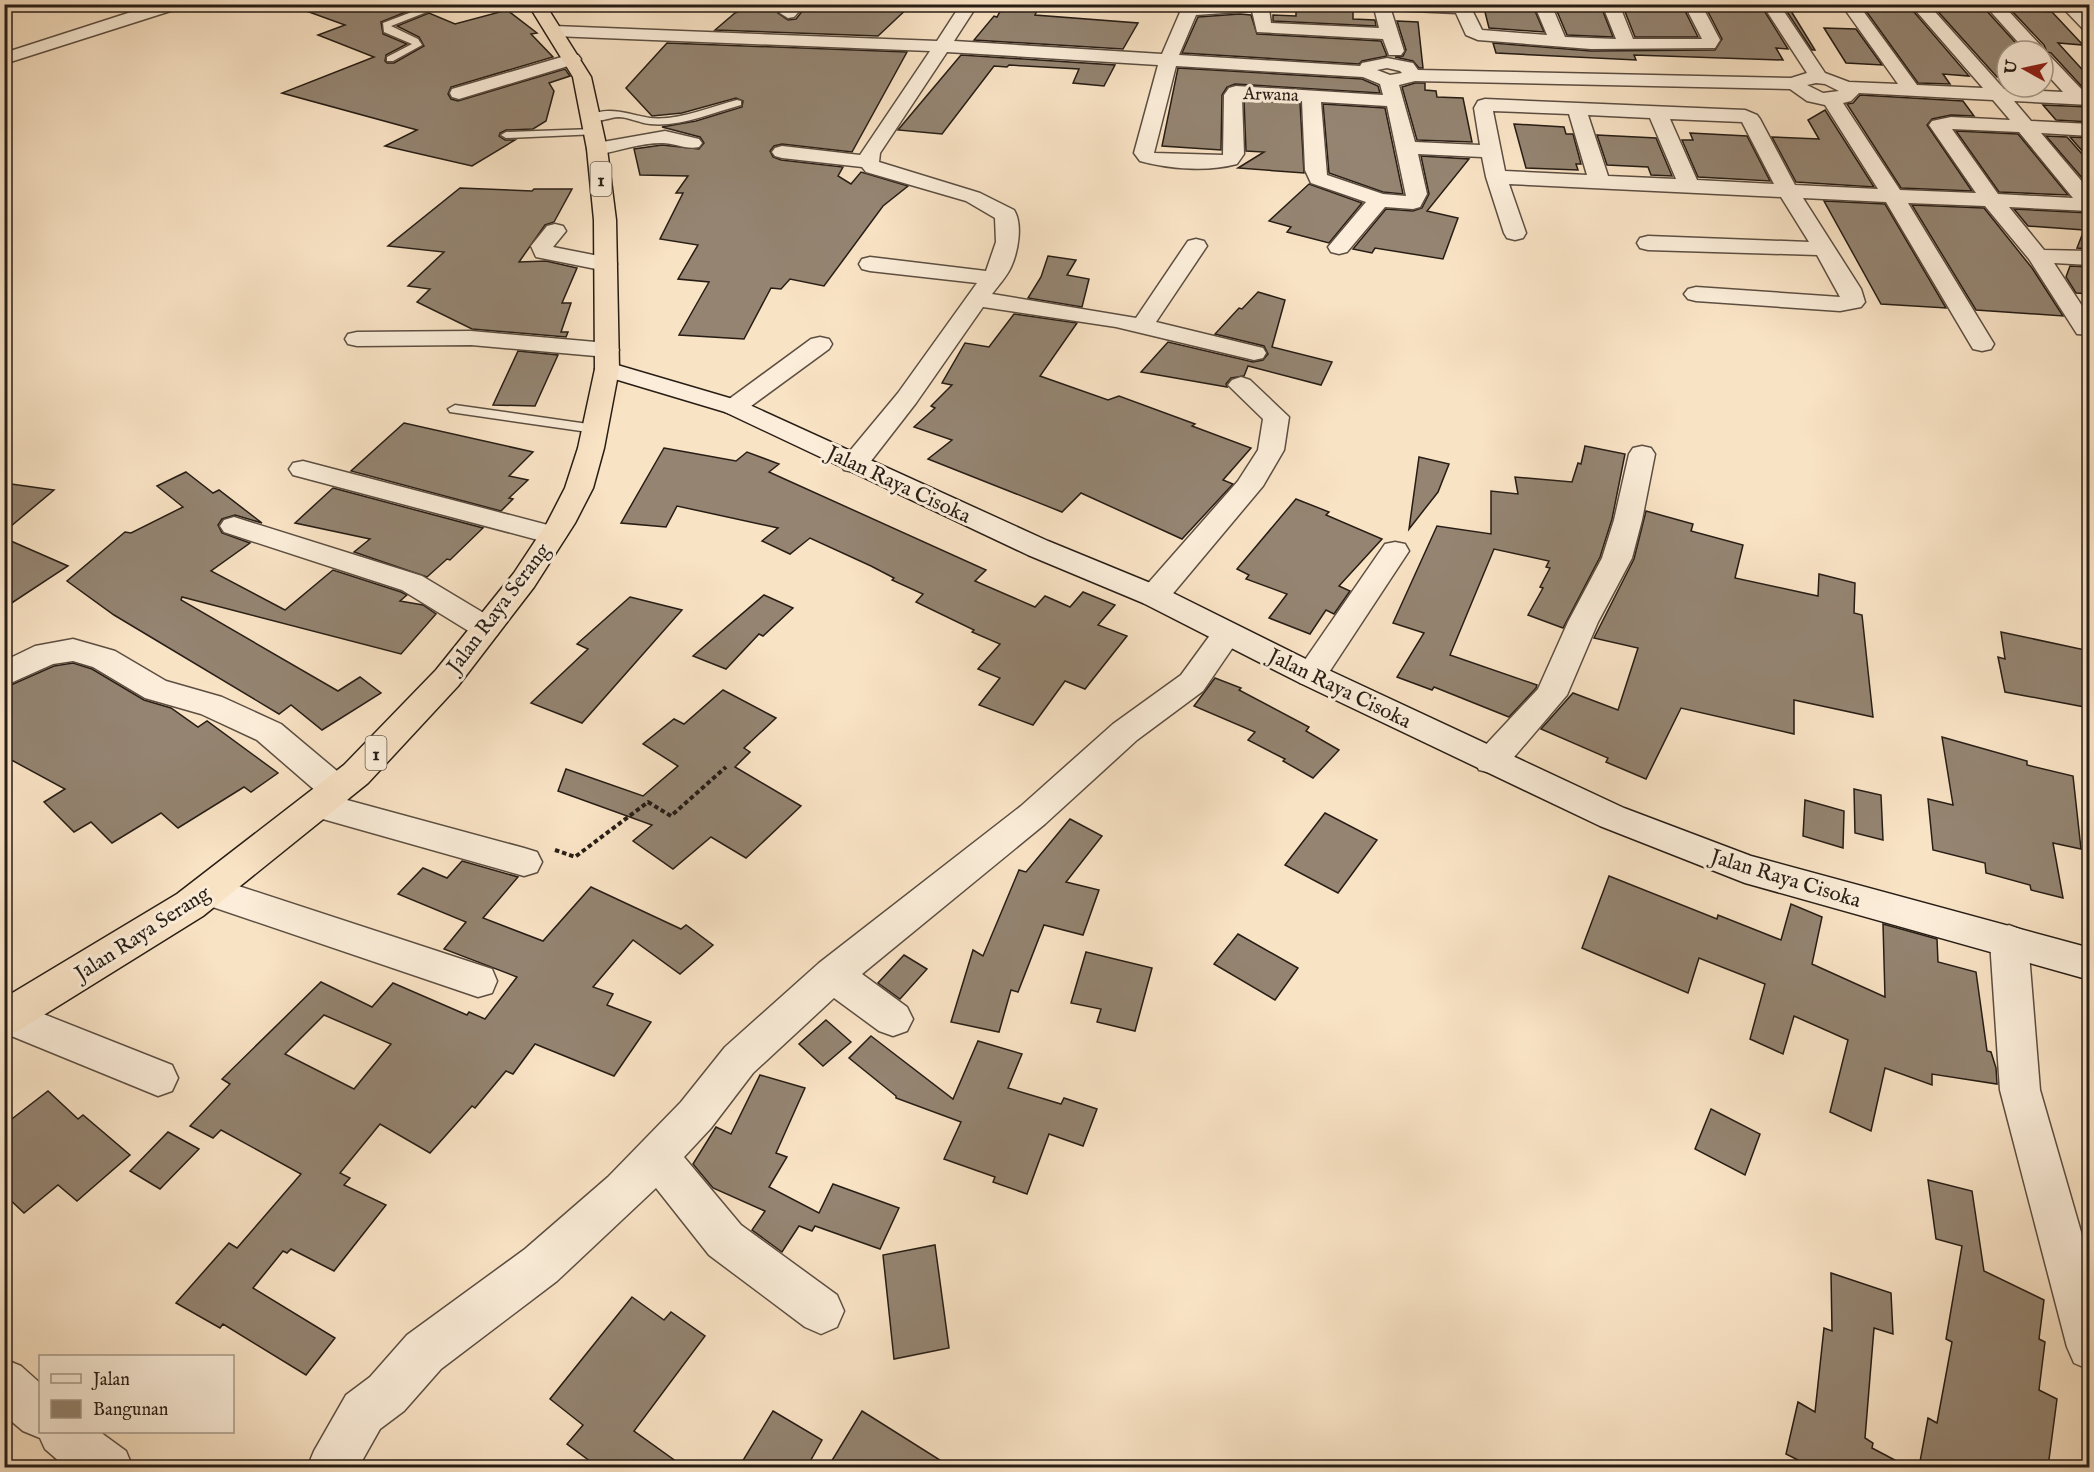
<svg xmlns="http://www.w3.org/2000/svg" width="2094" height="1472" font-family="'IM FELL English',serif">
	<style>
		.building { fill: #948471; stroke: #271d15; stroke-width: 1.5; fill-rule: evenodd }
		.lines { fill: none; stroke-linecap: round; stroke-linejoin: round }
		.lane-casing { stroke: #5c4e41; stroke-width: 3 }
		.street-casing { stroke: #5c4e41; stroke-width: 3 }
		.secondary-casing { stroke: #271d15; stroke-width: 3 }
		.highway-casing { stroke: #271d15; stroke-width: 3 }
		.path { stroke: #271d15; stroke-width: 4; stroke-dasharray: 4.5 3; stroke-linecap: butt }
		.lane { fill: #fbedd9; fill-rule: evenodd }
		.street { fill: #fbedd9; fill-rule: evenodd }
		.secondary { fill: #fbedd9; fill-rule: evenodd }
		.highway { fill: #f9e3c5; fill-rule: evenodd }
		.labels { text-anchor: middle; stroke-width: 6; stroke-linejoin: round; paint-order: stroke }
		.far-street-label { font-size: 18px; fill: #271d15; stroke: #fbedd9 }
		.shield { fill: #fbedd9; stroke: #675b50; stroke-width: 1.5 }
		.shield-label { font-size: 20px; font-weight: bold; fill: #271d15 }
		.street-label { font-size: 21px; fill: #271d15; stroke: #fbedd9 }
	</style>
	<rect width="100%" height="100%" fill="#f9e3c5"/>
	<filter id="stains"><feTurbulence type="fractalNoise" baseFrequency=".00333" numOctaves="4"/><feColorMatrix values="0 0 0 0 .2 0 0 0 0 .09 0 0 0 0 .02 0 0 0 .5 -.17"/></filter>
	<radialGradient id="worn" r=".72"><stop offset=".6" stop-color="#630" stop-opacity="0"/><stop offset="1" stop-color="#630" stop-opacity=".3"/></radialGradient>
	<g class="building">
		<polygon points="299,4 367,4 382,10 397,4 407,4 416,8 381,22 383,34 407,44 386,55 385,61 387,63 394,63 424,46 419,37 397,26 429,13 455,24 507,10 537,33 531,34 553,57 451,87 448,94 451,99 458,101 565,69 570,76 549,83 554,91 546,121 533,129 506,130 500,133 499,136 505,140 515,140 472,166 385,146 417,130 282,93 374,57 318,35 345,25 298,8"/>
		<polygon points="748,4 785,4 778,13 788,20 796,19 808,4 912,4 878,36 715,30 735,13 747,8"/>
		<polygon points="1004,4 1040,4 1035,15 1138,23 1123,49 974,40 994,16 997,17"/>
		<polygon points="1296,4 1353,6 1353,19 1375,20 1376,26 1273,21 1273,15 1296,16"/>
		<polygon points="1483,4 1532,4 1544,32 1489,28"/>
		<polygon points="1554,4 1600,4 1613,37 1567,35"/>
		<polygon points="1622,4 1683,7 1698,37 1635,37"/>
		<polygon points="1704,4 1760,4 1788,49 1776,48 1783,60 1634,55 1636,60 1496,53 1493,43 1591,51 1715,50 1722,39"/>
		<polygon points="1782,4 1786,4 1791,11 1815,50 1812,50"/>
		<polygon points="1861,4 1908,5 1969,76 1943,74 1950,84 1918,83"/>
		<polygon points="1933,6 1985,9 2023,51 2007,51 2007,78 1997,77"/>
		<polygon points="2011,10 2052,12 2083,45 2058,43 2090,78 2090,91 2086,91 2051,53 2047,52 2044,45"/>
		<polygon points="1240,14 1251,15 1257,34 1381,41 1387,56 1362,61 1359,64 1182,53 1198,17"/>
		<polygon points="1397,21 1418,22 1423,68 1419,68 1413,61 1395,57 1403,56 1406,50"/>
		<polygon points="1824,28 1856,29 1882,65 1846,63"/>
		<polygon points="667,43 907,52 852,152 782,144 774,146 770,151 773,157 781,160 843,167 838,176 851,184 861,172 908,186 883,206 824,286 790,279 781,289 771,288 744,339 679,335 709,282 678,279 698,245 660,239 683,193 676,193 688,176 640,175 634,149 662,145 699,149 704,143 700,137 662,127 696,121 742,107 743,101 736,98 682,113 652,116 626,88"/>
		<polygon points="961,55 1115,65 1104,86 1073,83 1079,69 1009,65 1007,67 994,66 942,134 898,130"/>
		<polygon points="1178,68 1362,79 1378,86 1380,93 1235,84 1227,87 1222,95 1221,150 1162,146"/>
		<polygon points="1415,83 1425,83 1425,90 1436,91 1437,97 1463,98 1472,142 1417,140 1402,87"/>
		<polygon points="1860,95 1963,101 1974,116 1951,115 1932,119 1927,125 1972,191 1901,188 1847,104 1853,103"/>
		<polygon points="1244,100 1300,103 1304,173 1238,168 1264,152 1246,151"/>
		<polygon points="1323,104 1385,108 1403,194 1383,192 1329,173"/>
		<polygon points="2043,105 2090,107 2090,122 2056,120"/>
		<polygon points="1825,110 1874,187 1796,182 1772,137 1819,139 1808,120"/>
		<polygon points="1514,124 1564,127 1566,134 1573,134 1581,164 1576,164 1578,170 1526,168"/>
		<polygon points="1956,131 2018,134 2068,195 1999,192"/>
		<polygon points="1690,133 1747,136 1770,181 1698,177 1682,140 1693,140"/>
		<polygon points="1597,135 1656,138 1672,176 1651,175 1648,167 1607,165"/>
		<polygon points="2046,136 2067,137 2090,163 2090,187"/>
		<polygon points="2070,137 2090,138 2090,160"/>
		<polygon points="1421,156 1469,159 1427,211 1458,218 1443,259 1375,248 1372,253 1353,249 1386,209 1413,211 1422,208 1429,194"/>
		<polygon points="1309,184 1362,203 1329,243 1287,232 1291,227 1269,221"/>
		<polygon points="460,188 532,191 534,189 572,189 554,222 545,225 519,262 546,261 577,268 562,303 571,303 561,332 568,332 566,337 472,329 417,302 430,289 408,286 444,252 388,246"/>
		<polygon points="1824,201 1885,204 1946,308 1881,304"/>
		<polygon points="1912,205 1984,208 2032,268 2063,316 1976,310"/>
		<polygon points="2014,209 2090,213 2090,249 2077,248 2084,230 2028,226"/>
		<polygon points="1048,256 1076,260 1067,275 1089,279 1082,307 1028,298 1041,277"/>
		<polygon points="2070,266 2090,267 2090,294 2076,293 2066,277"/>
		<polygon points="1258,292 1285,300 1272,347 1332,362 1321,385 1248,366 1244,376 1231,378 1226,384 1227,387 1141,372 1168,342 1253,362 1263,360 1268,354 1264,346 1215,334 1239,308 1242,309"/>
		<polygon points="1014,314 1077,323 1040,376 1108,400 1119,396 1195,424 1192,426 1251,448 1223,480 1233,484 1182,539 1081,493 1062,512 928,459 952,440 914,427 935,408 931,406 952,385 942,383 965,343 989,347"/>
		<polygon points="518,351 558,355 535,406 493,405"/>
		<polygon points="404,423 533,452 509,476 528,480 509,498 513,499 501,511 351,471"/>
		<polygon points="1585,446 1625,454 1612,519 1600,557 1563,628 1528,615 1543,588 1540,587 1550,568 1546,567 1549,561 1494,549 1450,655 1537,685 1536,688 1509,717 1434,687 1432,690 1397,677 1424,633 1393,623 1437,526 1491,534 1491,491 1518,494 1515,477 1572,482 1578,463 1581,464"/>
		<polygon points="664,448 736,461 747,452 779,464 769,472 986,570 975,581 1035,607 1045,596 1070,607 1083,592 1115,605 1098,625 1127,636 1085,689 1065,681 1033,725 979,705 1000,678 978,669 1000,644 972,632 974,630 916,602 923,594 892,580 894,578 871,566 810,538 790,554 762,541 778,528 677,506 666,527 621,523"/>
		<polygon points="1419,457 1449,464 1438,492 1409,529"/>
		<polygon points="186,472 213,493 219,490 262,523 235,515 222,519 218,525 222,533 250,543 211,571 285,610 333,570 401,592 407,595 400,601 423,605 436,614 401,654 182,597 181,600 338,691 360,677 381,693 322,730 291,705 279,714 114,615 67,581 125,532 131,533 183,507 157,486"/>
		<polygon points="4,483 54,490 4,532"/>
		<polygon points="333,488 483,528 450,560 447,559 427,577 354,552 370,539 295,523"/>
		<polygon points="1296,499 1329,512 1326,515 1382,539 1339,586 1350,591 1334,614 1326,610 1310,634 1269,618 1287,594 1246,579 1249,575 1237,569"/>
		<polygon points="1646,511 1693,524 1691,531 1743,545 1735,578 1818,596 1819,574 1855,583 1854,613 1862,615 1873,717 1794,700 1794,734 1681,708 1646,779 1606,762 1608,758 1541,729 1573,693 1618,710 1638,648 1594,638 1634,559"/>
		<polygon points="4,538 68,566 4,608"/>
		<polygon points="764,595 793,608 763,636 759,634 726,669 693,656"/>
		<polygon points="630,597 682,610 582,723 531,703 588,649 577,644"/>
		<polygon points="2001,632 2090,651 2090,708 2005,692 1998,657 2005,659"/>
		<polygon points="73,663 92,669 144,700 171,708 198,727 207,721 278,773 251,792 244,787 178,828 161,813 112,843 91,822 74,832 44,802 65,789 4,756 4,688 54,666"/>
		<polygon points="1215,678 1241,688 1239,690 1309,727 1306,731 1339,750 1313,778 1283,761 1285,759 1248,740 1255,732 1194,706"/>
		<polygon points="723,690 776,718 744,748 750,752 735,767 801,806 746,858 711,837 673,869 633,841 652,825 558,791 566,769 643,796 678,766 643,744 674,719 684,724"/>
		<polygon points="1942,737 2027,761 2027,765 2073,776 2081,849 2053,843 2063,898 2031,890 2030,885 1986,873 1985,863 1933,850 1928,799 1953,805"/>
		<polygon points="1854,789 1881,795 1883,840 1855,833"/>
		<polygon points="1805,800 1844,811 1843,848 1803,836"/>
		<polygon points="1325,813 1377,840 1338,893 1285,865"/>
		<polygon points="1070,819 1102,836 1066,882 1099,890 1083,935 1044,925 1018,992 1011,990 999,1032 951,1022 973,950 983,956 1019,870 1026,872"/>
		<path d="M462,861l56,16 -35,41 60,23 48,-54 90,42 5,-4 27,20 -33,29 -47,-34 -40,47 20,7 -6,11 44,17 -37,54 -79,-32 -22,30 -7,-3 -31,37 -3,-2 -42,47 -50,-29 -40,49 10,5 -6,7 42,20 -52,66 -43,-22 -4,4 -4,-2 -30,37 82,50 -29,37 -83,-51 -3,4 -44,-25 53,-60 8,5 64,-74 -80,-44 -8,8 -23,-12 40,-42 -8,-5 99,-97 51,25 21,-24 74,32 2,-3 16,7 32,-42 -73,-28 22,-27 -68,-28 25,-26 24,10zM324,1015l67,29 -37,45 -69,-35z"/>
		<polygon points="1609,876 1717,919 1718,915 1781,940 1791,904 1822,917 1812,964 1885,997 1883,924 1937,939 1938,962 1976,972 1987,1051 1991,1052 1996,1068 1997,1084 1932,1074 1932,1085 1885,1068 1871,1131 1830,1112 1848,1040 1794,1016 1783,1054 1750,1039 1765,984 1699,958 1688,993 1582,948"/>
		<polygon points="1238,934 1298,968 1275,1000 1214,964"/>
		<polygon points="1086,952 1152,968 1135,1031 1097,1022 1101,1009 1071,1003"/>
		<polygon points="904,955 927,969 900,999 878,983"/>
		<polygon points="826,1020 851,1042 823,1066 799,1044"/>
		<polygon points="871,1036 953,1099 978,1041 1022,1054 1008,1088 1061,1104 1064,1098 1097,1109 1083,1146 1049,1134 1027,1194 993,1182 995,1177 944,1159 961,1122 896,1098 896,1096 849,1058"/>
		<polygon points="760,1075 805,1088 776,1153 787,1157 769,1187 819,1213 833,1184 899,1208 880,1249 815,1226 812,1231 799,1226 782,1252 752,1230 765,1211 713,1188 693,1164 716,1127 731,1134"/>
		<polygon points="48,1091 78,1119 83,1115 130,1155 77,1201 58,1185 24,1213 4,1194 4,1125"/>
		<polygon points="1711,1109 1760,1134 1745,1175 1695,1149"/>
		<polygon points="168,1132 199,1149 160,1189 130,1171"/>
		<polygon points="1928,1180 1972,1191 1984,1271 2044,1300 2039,1339 2045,1342 2039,1390 2057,1399 2048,1467 1919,1467 1928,1418 1937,1423 1952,1342 1946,1339 1962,1246 1936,1239"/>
		<polygon points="935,1245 949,1348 894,1359 883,1255"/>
		<polygon points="1831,1273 1891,1293 1893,1334 1874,1328 1865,1438 1873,1443 1872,1448 1908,1467 1812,1467 1786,1454 1798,1402 1815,1412 1824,1328 1832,1331"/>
		<polygon points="632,1297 664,1320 671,1312 705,1336 634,1431 684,1467 598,1467 567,1444 583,1425 550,1399"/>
		<polygon points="773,1411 822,1440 807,1467 739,1467"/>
		<polygon points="862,1411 951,1467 828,1467"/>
	</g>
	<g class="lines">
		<defs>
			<g id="lane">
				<polygon points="433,4 447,4 391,26 418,39 422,45 393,61 387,61 387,57 412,44 384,32 383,23"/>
				<path d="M737,100l4,1v4c-29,8 -61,22 -91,19 -11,-1 -21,-7 -32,-7 -10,1 -23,7 -31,1 18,-14 43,-3 63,0 28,3 60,-11 87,-18z"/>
				<polygon points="594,129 598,130 598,134 506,138 501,135 506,132"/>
				<polygon points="455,405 595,425 602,429 595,433 450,412 448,409"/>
			</g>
			<g id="street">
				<polygon points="156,4 182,4 180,8 4,64 4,53"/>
				<polygon points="718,4 745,4 746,6 738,11 720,8"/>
				<polygon points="788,4 806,4 794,17 788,18 780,13"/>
				<path d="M961,4h17l-24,37 208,13 19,-44 8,-5 94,-1 -2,4 -12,1 2,14 108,5 -6,-24h96l13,26 65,5 -13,-31h17l14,33 51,2 -14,-35h17l14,35h69l-18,-35h17l19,36 -5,8 -124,1 -113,-9 -12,-5 -10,-22 -65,-3 13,41 -3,4h-12l-6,-16 -126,-7 -5,-21 -56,4 -17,40 181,11 2,-3 25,-5 26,5 5,7 373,8 16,-5 -45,-69h17l46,69 24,9 49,2 -57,-80h17l59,81 66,3 -73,-84h18l76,85 59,3 -20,-22v-19h-17l-42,-47h18l40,43 3,4 -2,3 6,1 36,38h5v12l-76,-4 17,20 59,3v12l-49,-3 49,58v20l-81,-4 35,43 46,1v14l-36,-2 36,55v17l-13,-1 -48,-75 -44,-53 -77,-3 86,141 -3,5 -9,2 -9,-2 -3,-5 -84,-142 -83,-4 58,91 4,13 -4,5 -21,4 -144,-10 -8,-2 -4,-5 4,-5 8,-2 144,10 -23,-42 -169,-5 -8,-2 -3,-5 3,-5 8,-2 161,6 -28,-45 -272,-13 17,49 -3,5 -8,2 -8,-2 -3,-5 -18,-56 -4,-20 -64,-3 9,40 -7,13 -7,2 -28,-2 -38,45 -8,2 -8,-2 -3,-5 38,-45 -55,-19 -6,-13 -3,-69 -60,-3 2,56 -7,10c-29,8 -68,5 -97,-3l-6,-8 24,-88 -211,-13 -67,101 -1,9 101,31 34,17c9,14 4,42 -3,57 -4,9 -13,19 -19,27l144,24 52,-77 8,-2 8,2 3,5 -51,76 107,26 3,5 -3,5 -9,2 -138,-33 -133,-20 -67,96 -52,67 -10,2 -10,-2 -3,-6 3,-6 54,-65 79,-110 -107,-12 -8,-2 -3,-5 3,-5 8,-2 116,14 10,-29 -1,-24 -29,-17 -100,-29 -4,-5 -80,-9 -7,-2 -3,-4 3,-4 7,-2 78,9 70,-104 -376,-15 -6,-1 -3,-4 3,-4 6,-1 383,15zM1176,66l187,11 17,7 3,11 -147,-9 -7,2 -5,7 -1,60 -69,-2zM1387,68l13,3 2,2 -12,2 -13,-5zM1415,81l375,8 17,12 18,4 53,84 -83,-4 -35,-66 -3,-4 -12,-5 -260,-11 -7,2 -4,7 6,37 -65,-3 -16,-57zM1816,83l9,1 14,7 -16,2 -16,-8zM1859,93l134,7 17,20 -59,-3 -19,4 -3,4 47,68 -76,-3 -57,-87 8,-2zM1321,102l66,4 19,90 -23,-2 -56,-19zM1493,111l76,3 18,61 -82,-4zM1588,115l62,3 26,61 -68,-3zM1670,119l72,3 32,62 -77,-4zM1952,129l67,3 54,66 -75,-4z"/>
				<polygon points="2059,4 2077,4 2090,16 2090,31 2084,30"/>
				<polygon points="572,54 578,55 581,59 578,63 459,99 452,97 450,93 452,89"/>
				<path d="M665,131l34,8 3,4 -3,4c-13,3 -24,-4 -37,-4 -22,0 -44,8 -65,12l-7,-2 -3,-4 3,-4 7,-2z"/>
				<polygon points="555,224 563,226 566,231 553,247 614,259 617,264 614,269 606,271 536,257 531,246 547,226"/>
				<polygon points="471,331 607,343 616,345 619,350 616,355 607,357 471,345 357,346 348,344 345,339 348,334 357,332"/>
				<polygon points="820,337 829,339 832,344 829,349 743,412 734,415 725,412 721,407 725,402 811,339"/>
				<polygon points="1241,377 1250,380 1289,417 1284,450 1263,486 1165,603 1154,606 1143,603 1139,596 1143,589 1238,481 1258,450 1263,419 1228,385 1232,380"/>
				<polygon points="1642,446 1651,448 1655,454 1642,520 1632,558 1598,622 1567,695 1503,770 1491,773 1479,770 1474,761 1479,752 1538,689 1568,622 1602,558 1614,520 1629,454 1633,448"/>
				<polygon points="303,461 563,529 567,535 563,541 553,544 293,475 289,469 293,463"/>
				<polygon points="234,517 422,576 497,621 501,628 497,635 486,638 475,635 402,590 224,532 220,526 224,520"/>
				<polygon points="1395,542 1405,544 1409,551 1322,683 1311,686 1300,683 1295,675 1300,667 1385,544"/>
				<polygon points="1227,624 1238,627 1242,634 1203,691 1137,740 1045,824 862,974 907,1007 913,1019 907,1031 893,1036 879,1031 834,998 753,1073 711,1128 684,1157 741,1225 837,1295 844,1311 837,1327 821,1334 805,1327 709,1255 656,1188 557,1281 441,1369 404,1411 380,1429 358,1468 307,1468 314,1451 346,1395 370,1377 407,1335 525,1249 608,1177 681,1102 725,1047 819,963 1021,806 1113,724 1181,675 1216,627"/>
				<polygon points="73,639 115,651 166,681 222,697 281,724 349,781 354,790 347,800 524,848 537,852 542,862 537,872 524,876 305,814 300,805 305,796 317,792 257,740 201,714 145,698 93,667 73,661 53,664 4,686 4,661 35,646"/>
				<polygon points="208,876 492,969 497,981 492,993 478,997 195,901 190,891 195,881"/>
				<polygon points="2009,925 2022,930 2028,941 2040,1090 2090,1263 2090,1370 2074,1363 2067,1347 2000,1090 1990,941 1996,930"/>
				<polygon points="8,1000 172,1065 178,1078 172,1091 158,1096 4,1033 4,1001"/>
				<polygon points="4,1359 21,1366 40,1383 40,1432 100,1432 126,1451 133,1468 67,1468 45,1449 40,1438 23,1431 4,1415"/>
			</g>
			<polygon id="secondary" points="607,362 743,402 1048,541 1165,589 1322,667 1624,808 1751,856 2090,948 2090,980 1745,883 1600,826 1300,683 1143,603 1028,555 725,412 598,374 595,369 598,364"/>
			<polygon id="highway" points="528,4 545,4 591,77 607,149 616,220 619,369 604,448 593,488 575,523 534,587 458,686 368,783 203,916 18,1031 4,1036 4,998 177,894 344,765 436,670 514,573 547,523 565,488 578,448 595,369 594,220 587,149 573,77"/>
		</defs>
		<use href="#lane" class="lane-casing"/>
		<use href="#street" class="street-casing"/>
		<use href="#secondary" class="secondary-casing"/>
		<use href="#highway" class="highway-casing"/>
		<polyline class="path" points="555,850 575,857 648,802 671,816 726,767"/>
		<use href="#lane" class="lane"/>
		<use href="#street" class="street"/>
		<use href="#secondary" class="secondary"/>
		<use href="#highway" class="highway"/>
	</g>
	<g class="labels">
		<g class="far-street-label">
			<text transform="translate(1271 94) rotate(2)" y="6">Arwana</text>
		</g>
		<g class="shield">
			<rect x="590.5" y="162" width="21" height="34" rx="4.5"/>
			<rect x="365.5" y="736" width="21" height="34" rx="4.5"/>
		</g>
		<g class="shield-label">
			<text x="601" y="186">1</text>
			<text x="376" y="760">1</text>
		</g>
		<g class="street-label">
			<text transform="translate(899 484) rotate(25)" y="7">Jalan Raya Cisoka</text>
			<text transform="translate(498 608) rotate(-53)" y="7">Jalan Raya Serang</text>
			<text transform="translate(1340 688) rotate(26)" y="7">Jalan Raya Cisoka</text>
			<text transform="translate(1786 878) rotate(17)" y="7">Jalan Raya Cisoka</text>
			<text transform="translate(142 933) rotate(-33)" y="7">Jalan Raya Serang</text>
		</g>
	</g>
	<rect width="2094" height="1472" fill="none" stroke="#f9e3c5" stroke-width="24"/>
	<rect x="6" y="6" width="2082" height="1460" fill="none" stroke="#271d15" stroke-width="3"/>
	<rect x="12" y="12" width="2070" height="1448" fill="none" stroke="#271d15" stroke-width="1.5"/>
	<rect x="39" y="1355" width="195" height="78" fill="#fbedd9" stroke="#a69a8b" stroke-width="1.5"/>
	<rect x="51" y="1374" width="30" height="9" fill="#fbedd9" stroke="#a69a8b" stroke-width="1.5"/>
	<text x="93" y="1385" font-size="18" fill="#271d15">Jalan</text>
	<rect x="51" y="1400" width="30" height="18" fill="#948471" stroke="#a69a8b" stroke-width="1.5"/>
	<text x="93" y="1415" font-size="18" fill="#271d15">Bangunan</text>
	<g transform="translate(2025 69) rotate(278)"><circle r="28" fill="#fbedd9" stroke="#a69a8b" stroke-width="1.5"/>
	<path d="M0-4.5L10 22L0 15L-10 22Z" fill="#8f2418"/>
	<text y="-9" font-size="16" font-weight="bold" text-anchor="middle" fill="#271d15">U</text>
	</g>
	<rect width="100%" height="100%" filter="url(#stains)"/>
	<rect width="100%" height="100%" fill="url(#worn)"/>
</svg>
